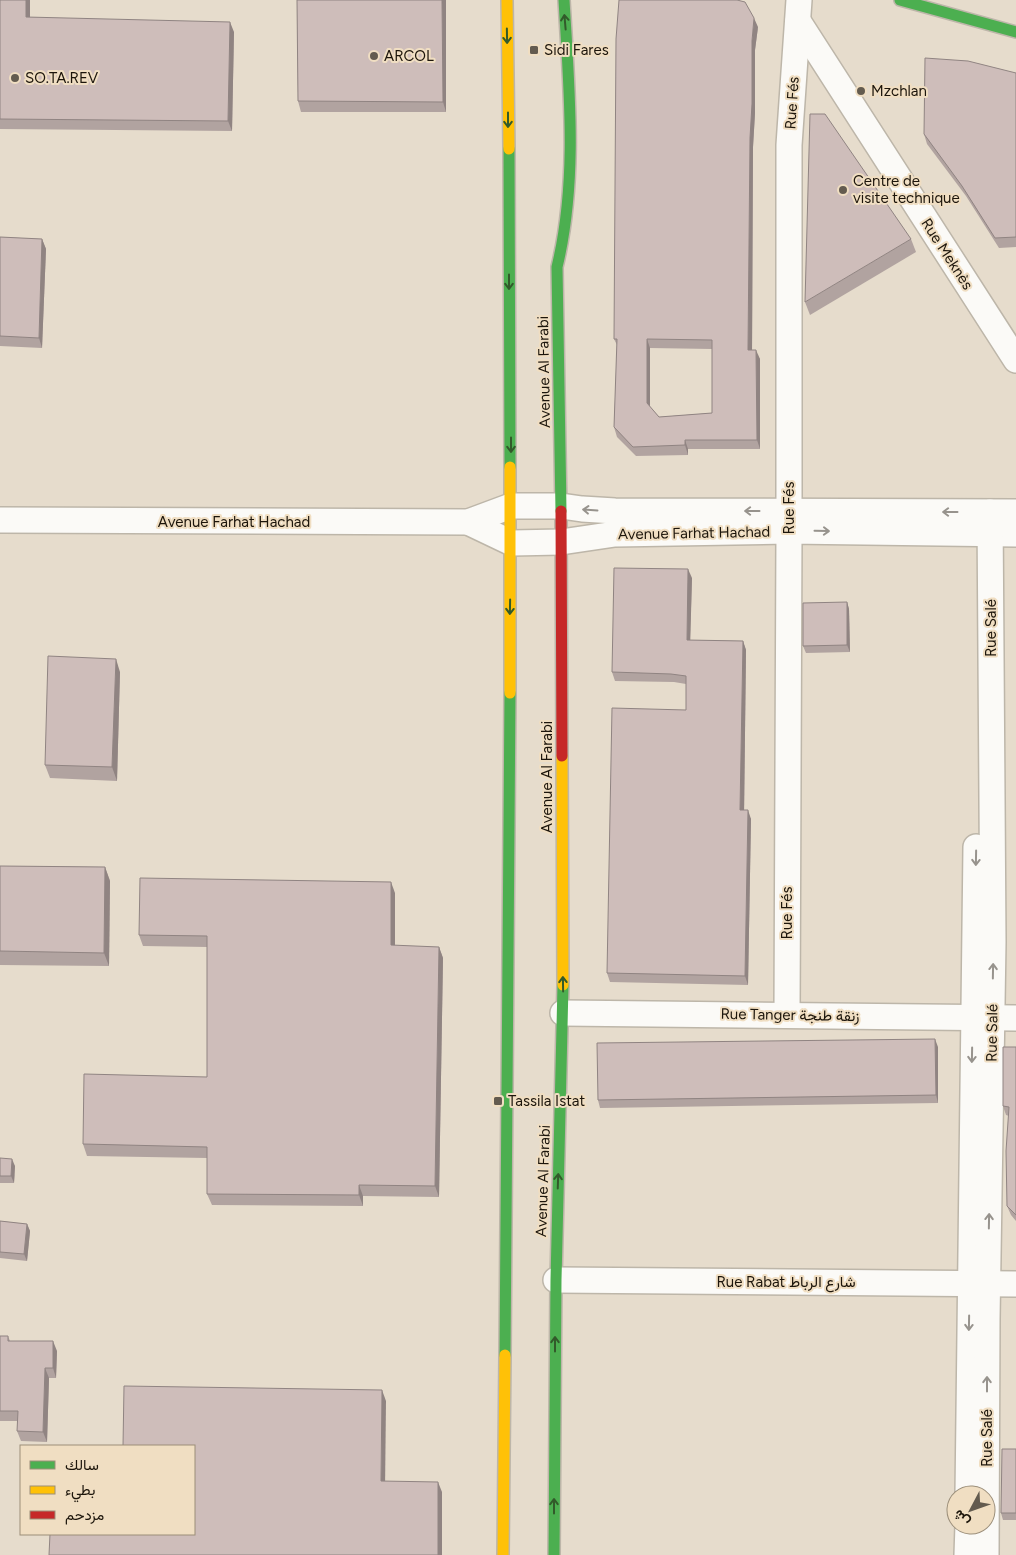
<svg xmlns="http://www.w3.org/2000/svg" width="1016" height="1555" font-family="Figtree,Vazirmatn,sans-serif">
	<style>
		.lines { fill: none; stroke-linecap: round; stroke-linejoin: round }
		.street-casing { stroke: #bdb6a9; stroke-width: 28 }
		.fast-casing { stroke: #bdb6a9; stroke-width: 14 }
		.slow-casing { stroke: #bdb6a9; stroke-width: 14 }
		.jam-casing { stroke: #bdb6a9; stroke-width: 14 }
		.street { stroke: #fbfaf7; stroke-width: 25 }
		.fast { stroke: #4caf50; stroke-width: 11 }
		.slow { stroke: #ffc107; stroke-width: 11 }
		.jam { stroke: #c62828; stroke-width: 11 }
		.wall { fill: #b1a3a0; fill-rule: evenodd }
		.shaded-wall { fill: #908482 }
		.building { fill: #cebdba; stroke: #908482; fill-rule: evenodd }
		.oneway { stroke: #325a2a }
		.oneway2 { stroke: #97938d }
		.poi-dot { fill: #635b4f; stroke: #f0dec2; stroke-width: 2 }
		.labels { text-anchor: middle; stroke-width: 4; stroke-linejoin: round; paint-order: stroke }
		.poi-label { font-size: 15px; fill: #1c150b; stroke: #f0dec2; text-anchor: start }
		.street-label { font-size: 15px; fill: #1c150b; stroke: #f0dec2 }
	</style>
	<rect width="100%" height="100%" fill="#e6dccc"/>
	<g class="lines">
		<defs>
			<g id="street">
				<polyline points="798,21 1016,360"/>
				<polyline points="0,520 468,522 511,506 561,506 582,509 615,511 1016,512"/>
				<polyline points="468,522 512,543 561,542 615,534 789,531 1016,534"/>
				<polyline points="563,1013 1016,1018"/>
				<polyline points="787,1015 789,531 789,145 799,0"/>
				<polyline points="556,1280 1016,1284"/>
				<polyline points="968,1495 976,847"/>
				<polyline points="967,1555 968,1525"/>
				<polyline points="986,1555 987,1319 993,942 990,512"/>
			</g>
			<g id="fast">
				<polyline points="900,0 1016,32"/>
				<polyline points="509,149 510,467"/>
				<path d="M561,511l-4,-244c21,-87 12,-179 7,-267"/>
				<polyline points="505,1355 510,693"/>
				<polyline points="554,1555 556,1280 563,985"/>
			</g>
			<g id="slow">
				<polyline points="507,0 509,149"/>
				<polyline points="510,693 510,467"/>
				<polyline points="562,756 563,985"/>
				<polyline points="503,1555 505,1355"/>
			</g>
			<polyline id="jam" points="561,511 562,756"/>
		</defs>
		<use href="#street" class="street-casing"/>
		<use href="#fast" class="fast-casing"/>
		<use href="#slow" class="slow-casing"/>
		<use href="#jam" class="jam-casing"/>
		<use href="#street" class="street"/>
		<use href="#fast" class="fast"/>
		<use href="#slow" class="slow"/>
		<use href="#jam" class="jam"/>
	</g>
	<g class="wall">
		<polygon points="0,0 30,0 30,17 234,32 232,131 0,129"/>
		<polygon points="297,0 446,0 446,112 301,112 298,101"/>
		<path d="M758,27l-3,23v63l-2,34 -1,203 8,9v90h-72v6l-52,1 -19,-19 -3,-10 3,-82 -3,-6zM650,348l62,1v64l-53,4 -9,-10z"/>
		<polygon points="1016,73 1016,247 999,248 966,196 927,144 924,134"/>
		<polygon points="0,237 42,239 46,249 42,348 0,346"/>
		<polygon points="911,239 916,252 810,315 805,302"/>
		<polygon points="692,578 690,640 743,641 746,650 744,810 751,819 748,985 610,982 607,973 686,710 686,684 674,682 615,681 612,672"/>
		<polygon points="847,602 849,609 850,652 806,653 803,646"/>
		<polygon points="120,672 117,781 50,778 45,765"/>
		<polygon points="0,866 105,867 110,881 109,966 0,965"/>
		<polygon points="395,893 395,946 439,947 443,958 439,1197 363,1196 363,1206 212,1205 207,1194 207,1158 87,1156 83,1144 207,1077 207,947 143,946 139,935"/>
		<polygon points="938,1047 938,1103 600,1108 598,1100"/>
		<polygon points="1016,1047 1016,1221 1011,1215 1007,1206 1009,1116 1006,1115 1003,1106"/>
		<polygon points="0,1158 15,1166 14,1183 0,1183"/>
		<polygon points="0,1221 27,1224 30,1231 27,1261 0,1258"/>
		<polygon points="0,1336 8,1336 10,1341 57,1351 56,1378 49,1378 47,1442 21,1441 17,1431 18,1421 0,1421"/>
		<polygon points="1016,1449 1016,1520 1003,1520 1001,1513"/>
	</g>
	<g class="shaded-wall">
		<polygon points="26,0 30,0 30,27 26,17"/>
		<polygon points="442,0 446,0 446,112 443,102"/>
		<polygon points="754,18 758,27 755,50 755,113 753,147 752,359 748,350 750,138 752,41"/>
		<polygon points="230,22 234,32 232,131 228,121"/>
		<polygon points="42,239 46,249 42,348 39,338"/>
		<polygon points="647,339 650,348 650,412 647,403"/>
		<polygon points="756,350 760,359 760,449 757,440"/>
		<polygon points="685,440 688,449 688,455 685,445"/>
		<polygon points="688,569 692,578 690,649 687,640"/>
		<polygon points="847,602 849,609 850,652 847,645"/>
		<polygon points="743,641 746,650 744,819 740,810"/>
		<polygon points="116,659 120,672 117,781 112,767"/>
		<polygon points="748,810 751,819 748,985 745,976"/>
		<polygon points="105,867 110,881 109,966 104,953"/>
		<polygon points="391,882 395,893 395,957 391,945"/>
		<polygon points="439,947 443,958 439,1197 435,1186"/>
		<polygon points="935,1039 938,1047 938,1103 936,1095"/>
		<polygon points="12,1159 15,1166 14,1183 11,1176"/>
		<polygon points="359,1185 363,1196 363,1206 359,1195"/>
		<polygon points="27,1224 30,1231 27,1261 24,1254"/>
		<polygon points="53,1341 57,1351 56,1378 53,1368"/>
		<polygon points="45,1368 49,1378 47,1442 43,1432"/>
		<polygon points="382,1390 386,1401 385,1491 381,1481"/>
		<polygon points="438,1482 442,1492 442,1555 438,1555"/>
	</g>
	<g class="building">
		<polygon points="0,0 26,0 26,17 230,22 228,121 0,119"/>
		<polygon points="297,0 442,0 443,102 298,101"/>
		<path d="M619,0h118l8,2 9,16 -2,23v63l-2,34 -2,212h8l1,90h-72v5l-52,2 -19,-20 3,-88h-3l2,-300zM647,339l65,1v73l-53,4 -12,-14z"/>
		<polygon points="925,58 968,61 1016,73 1016,237 995,238 962,186 924,134"/>
		<polygon points="810,114 825,114 911,239 805,302"/>
		<polygon points="0,237 42,239 39,338 0,336"/>
		<polygon points="614,568 688,569 687,640 743,641 740,810 748,810 745,976 607,973 612,708 686,710 686,676 671,674 612,672"/>
		<polygon points="847,602 847,645 803,646 803,603"/>
		<polygon points="48,656 116,659 112,767 45,765"/>
		<polygon points="0,866 105,867 104,953 0,951"/>
		<polygon points="140,878 391,882 391,945 439,947 435,1186 359,1185 359,1195 207,1194 207,1147 83,1144 84,1074 207,1077 207,936 139,935"/>
		<polygon points="935,1039 936,1095 598,1100 597,1043"/>
		<polygon points="1003,1047 1016,1047 1016,1215 1007,1206 1006,1151 1009,1107 1003,1106"/>
		<polygon points="0,1158 12,1159 11,1176 0,1176"/>
		<polygon points="0,1221 27,1224 24,1254 0,1252"/>
		<polygon points="0,1336 8,1336 8,1341 53,1341 53,1368 45,1368 43,1432 17,1431 18,1411 0,1411"/>
		<polygon points="124,1386 382,1390 381,1481 438,1482 438,1555 49,1555 50,1534 194,1534 194,1446 123,1446"/>
		<polygon points="1002,1449 1016,1449 1016,1513 1001,1513"/>
	</g>
	<defs><path id="oneway-shaft" d="M-6 0H5M1.5-3L5.5 0L1.5 3" fill="none" stroke-width="1.6" stroke-linecap="round" stroke-linejoin="round" transform="scale(1.25)"/></defs>
	<g class="oneway">
		<use href="#oneway-shaft" transform="translate(565 22) rotate(-95)"/>
		<use href="#oneway-shaft" transform="translate(507 36) rotate(89)"/>
		<use href="#oneway-shaft" transform="translate(508 120) rotate(90)"/>
		<use href="#oneway-shaft" transform="translate(509 282) rotate(90)"/>
		<use href="#oneway-shaft" transform="translate(511 445) rotate(90)"/>
		<use href="#oneway-shaft" transform="translate(510 607) rotate(91)"/>
		<use href="#oneway-shaft" transform="translate(563 984) rotate(-91)"/>
		<use href="#oneway-shaft" transform="translate(558 1181) rotate(-88)"/>
		<use href="#oneway-shaft" transform="translate(555 1344) rotate(-90)"/>
		<use href="#oneway-shaft" transform="translate(554 1506) rotate(-90)"/>
	</g>
	<g class="oneway2">
		<use href="#oneway-shaft" transform="translate(590 510) rotate(-176)"/>
		<use href="#oneway-shaft" transform="translate(752 511) rotate(-180)"/>
		<use href="#oneway-shaft" transform="translate(950 512) rotate(-180)"/>
		<use href="#oneway-shaft" transform="translate(822 531) rotate(1)"/>
		<use href="#oneway-shaft" transform="translate(976 858) rotate(91)"/>
		<use href="#oneway-shaft" transform="translate(993 971) rotate(-89)"/>
		<use href="#oneway-shaft" transform="translate(972 1055) rotate(91)"/>
		<use href="#oneway-shaft" transform="translate(989 1221) rotate(-89)"/>
		<use href="#oneway-shaft" transform="translate(969 1323) rotate(91)"/>
		<use href="#oneway-shaft" transform="translate(987 1384) rotate(-90)"/>
	</g>
	<g class="poi-dot">
		<rect x="529" y="45" width="10" height="10" rx="2.5"/>
		<circle cx="374" cy="56" r="5"/>
		<circle cx="15" cy="78" r="5"/>
		<circle cx="861" cy="91" r="5"/>
		<circle cx="843" cy="190" r="5"/>
		<rect x="493" y="1096" width="10" height="10" rx="2.5"/>
	</g>
	<g class="labels">
		<g class="poi-label">
			<text x="544" y="55">Sidi Fares</text>
			<text x="384" y="61">ARCOL</text>
			<text x="25" y="83">SO.TA.REV</text>
			<text x="871" y="96">Mzchlan</text>
			<text x="853" y="186">Centre de<tspan x="853" dy="17">visite technique</tspan></text>
			<text x="508" y="1106">Tassila Istat</text>
		</g>
		<g class="street-label">
			<text transform="translate(792 103) rotate(-86)" y="5">Rue Fés</text>
			<text transform="translate(947 254) rotate(57)" y="5">Rue Meknès</text>
			<text transform="translate(544 372) rotate(-91)" y="5">Avenue Al Farabi</text>
			<text transform="translate(789 508) rotate(-90)" y="5">Rue Fés</text>
			<text x="234" y="527">Avenue Farhat Hachad</text>
			<text transform="translate(694 533) rotate(-1)" y="5">Avenue Farhat Hachad</text>
			<text transform="translate(991 628) rotate(-90)" y="5">Rue Salé</text>
			<text transform="translate(547 777) rotate(-90)" y="5">Avenue Al Farabi</text>
			<text transform="translate(787 913) rotate(-90)" y="5">Rue Fés</text>
			<text transform="translate(790 1015) rotate(1)" y="5">Rue Tanger زنقة طنجة</text>
			<text transform="translate(992 1033) rotate(-89)" y="5">Rue Salé</text>
			<text transform="translate(543 1181) rotate(-88)" y="5">Avenue Al Farabi</text>
			<text x="786" y="1287">Rue Rabat شارع الرباط</text>
			<text transform="translate(987 1438) rotate(-90)" y="5">Rue Salé</text>
		</g>
	</g>
	<rect x="20" y="1445" width="175" height="90" fill="#f0dec2" stroke="#9b8e79"/>
	<rect x="30" y="1461" width="25" height="8" fill="#4caf50" stroke="#9b8e79"/>
	<text x="65" y="1470" font-size="15" fill="#1c150b">سالك</text>
	<rect x="30" y="1486" width="25" height="8" fill="#ffc107" stroke="#9b8e79"/>
	<text x="65" y="1495" font-size="15" fill="#1c150b">بطيء</text>
	<rect x="30" y="1511" width="25" height="8" fill="#c62828" stroke="#9b8e79"/>
	<text x="65" y="1520" font-size="15" fill="#1c150b">مزدحم</text>
	<g transform="translate(971 1510) rotate(229)"><circle r="24" fill="#f0dec2" stroke="#9b8e79"/>
	<path d="M0-4L9 19L0 12L-9 19Z" fill="#635b4f"/>
	<text y="-8" font-size="14" font-weight="bold" text-anchor="middle" fill="#1c150b">ش</text>
	</g>
</svg>
